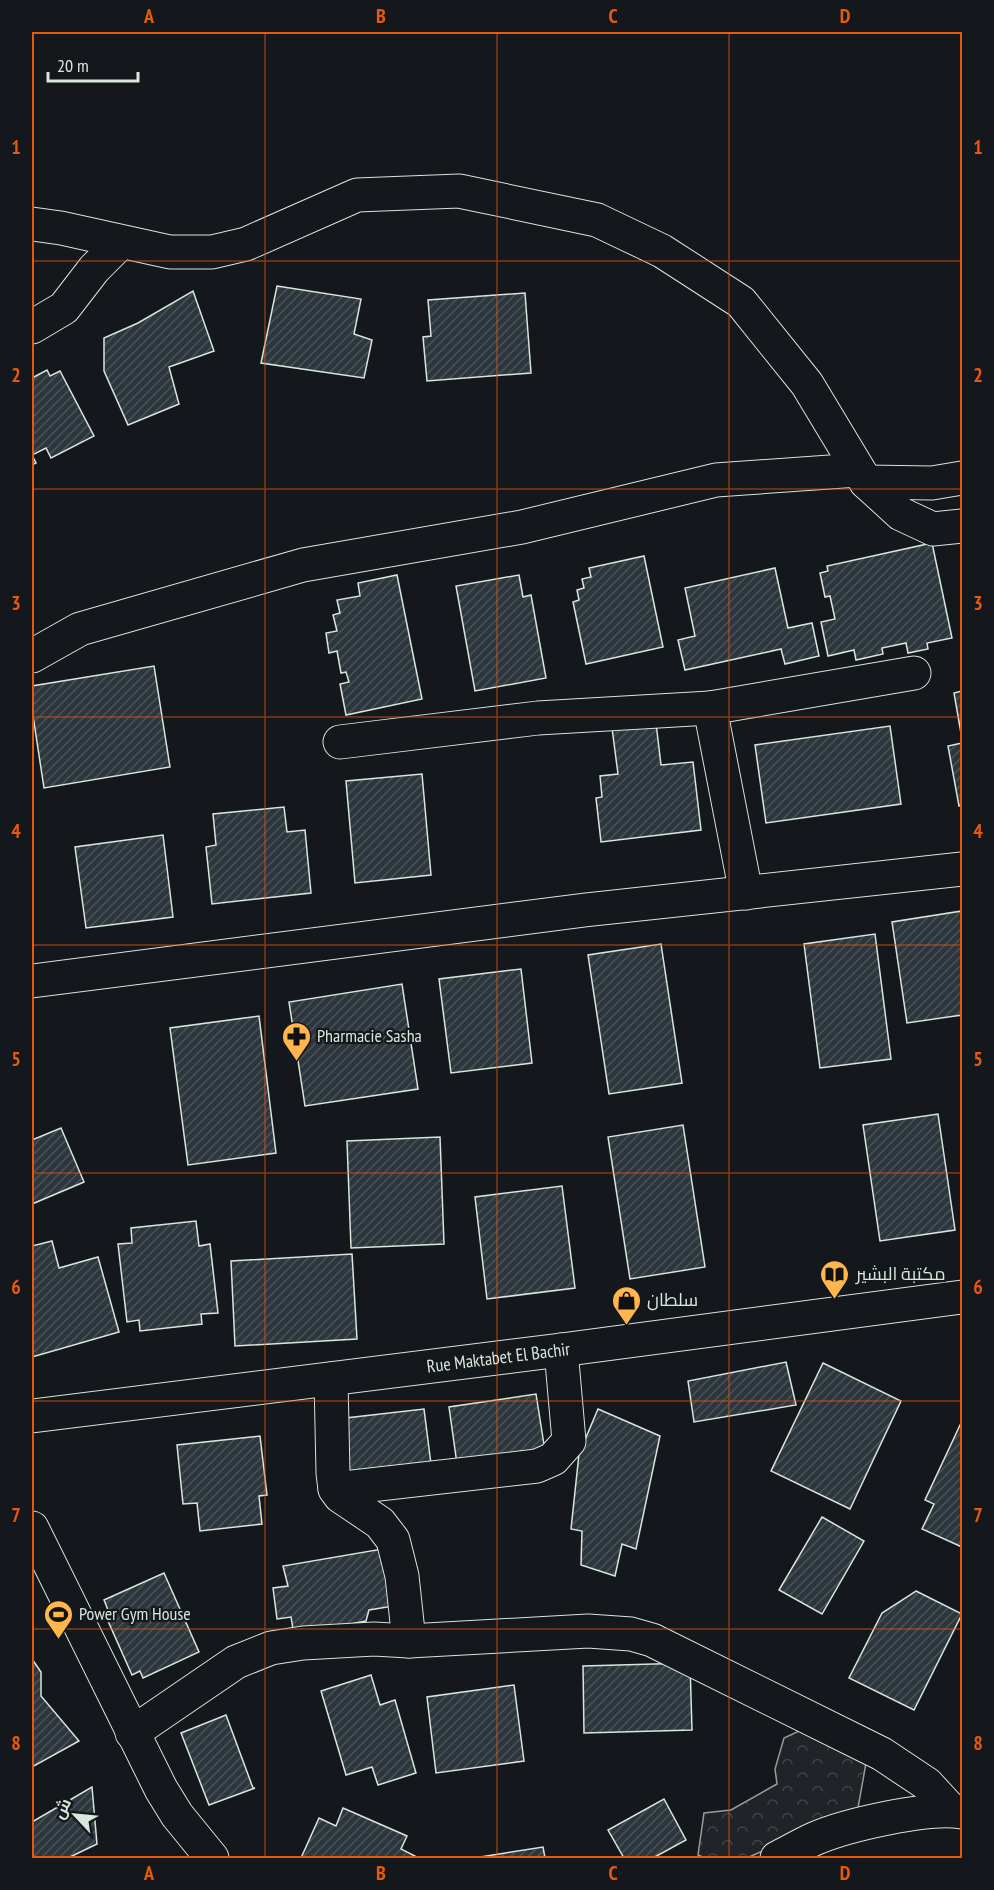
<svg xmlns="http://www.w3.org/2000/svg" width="994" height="1890" font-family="'PT Sans Narrow',Cairo,sans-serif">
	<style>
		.forest { fill: url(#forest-crowns); stroke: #939e99; stroke-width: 1.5 }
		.building { fill: url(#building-hatch); stroke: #d8e6dc; stroke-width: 1.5 }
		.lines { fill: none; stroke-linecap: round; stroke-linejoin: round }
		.minor-casing { stroke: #d8e6dc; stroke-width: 35 }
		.major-casing { stroke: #d8e6dc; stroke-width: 35 }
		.minor { stroke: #14181c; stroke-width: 33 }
		.major { stroke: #14181c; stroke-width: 33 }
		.grid { fill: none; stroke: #e8590c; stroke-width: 1.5; stroke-opacity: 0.55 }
		.labels { text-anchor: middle; stroke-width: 4.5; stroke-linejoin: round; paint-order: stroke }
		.poi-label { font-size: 18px; fill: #d8e6dc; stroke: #14181c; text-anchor: start }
		.street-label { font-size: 18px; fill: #d8e6dc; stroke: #14181c }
		.neatline { fill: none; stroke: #e8590c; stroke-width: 2 }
		.grid-label { font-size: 20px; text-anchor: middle; font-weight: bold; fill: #e8590c }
	</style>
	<defs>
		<pattern id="forest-crowns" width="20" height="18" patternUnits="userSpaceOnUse" patternTransform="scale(1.5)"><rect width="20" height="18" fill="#202428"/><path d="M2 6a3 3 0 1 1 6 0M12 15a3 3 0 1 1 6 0" fill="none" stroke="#404447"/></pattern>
		<pattern id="building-hatch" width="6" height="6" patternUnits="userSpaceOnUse" patternTransform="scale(1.5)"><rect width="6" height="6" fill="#2c363c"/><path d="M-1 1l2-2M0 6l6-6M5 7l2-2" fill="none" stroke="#4a5358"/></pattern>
	</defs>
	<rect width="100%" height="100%" fill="#14181c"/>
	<polygon class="forest" points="801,1730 866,1763 858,1808 747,1858 705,1858 698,1855 704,1813 731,1810 777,1784 775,1769 784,1738"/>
	<g class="building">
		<polygon points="277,286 361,299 354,334 372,340 364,378 261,363"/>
		<polygon points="193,291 214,351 169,367 179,404 128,425 104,371 104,338 138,323"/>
		<polygon points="525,293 531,373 427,381 423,337 431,336 428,300"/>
		<polygon points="47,370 50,376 60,371 94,436 51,458 46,448 32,455 36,463 32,465 32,378"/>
		<polygon points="932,543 952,638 927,643 928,649 908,653 906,643 882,648 883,654 856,660 854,650 828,656 821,622 835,619 830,596 825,597 820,573 828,571 827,566"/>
		<polygon points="644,556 663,647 586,664 573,602 579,600 577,590 584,588 582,579 591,577 589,568"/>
		<polygon points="775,568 788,628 812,623 819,656 785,664 781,649 685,670 678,640 695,636 685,588"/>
		<polygon points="397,575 422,699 346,715 340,684 349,682 346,672 341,673 337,651 329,653 326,633 337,631 333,615 340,613 337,600 360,596 358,583"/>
		<polygon points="519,575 523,597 531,595 546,678 475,691 456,586"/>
		<polygon points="154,666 170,767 44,788 32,709 32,686"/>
		<polygon points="962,691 962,739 954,693"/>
		<polygon points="656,723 661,765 693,762 701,830 601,842 596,798 602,797 600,776 618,774 612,728"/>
		<polygon points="890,726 901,804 766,823 755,745"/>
		<polygon points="962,743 962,805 959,806 948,746"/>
		<polygon points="422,774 431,875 355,883 346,781"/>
		<polygon points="284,807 287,832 305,830 311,893 212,904 206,847 216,845 213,814"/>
		<polygon points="163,835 173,917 86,928 75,847"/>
		<polygon points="962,911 962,1015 907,1023 892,922"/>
		<polygon points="875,934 891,1059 820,1068 804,944"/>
		<polygon points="661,944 682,1083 609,1094 588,955"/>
		<polygon points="521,969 532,1063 451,1073 439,979"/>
		<polygon points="402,984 418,1089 305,1106 289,1002"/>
		<polygon points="259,1016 276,1153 188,1165 170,1028"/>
		<polygon points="938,1114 955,1230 880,1241 863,1125"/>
		<polygon points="683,1125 705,1267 630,1279 608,1137"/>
		<polygon points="61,1128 84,1182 32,1204 32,1140"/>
		<polygon points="440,1137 444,1244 351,1248 347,1141"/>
		<polygon points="562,1186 575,1288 487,1299 475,1197"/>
		<polygon points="196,1221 199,1246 210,1244 218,1313 201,1314 202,1324 140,1331 139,1320 127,1322 118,1244 132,1243 131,1228"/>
		<polygon points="52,1241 59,1268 98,1257 119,1332 32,1357 32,1246"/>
		<polygon points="352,1254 357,1339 235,1346 231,1261"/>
		<polygon points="786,1362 796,1405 694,1422 688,1381"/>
		<polygon points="823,1363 901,1401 850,1509 771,1471"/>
		<polygon points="536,1394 545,1451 457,1464 449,1407"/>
		<polygon points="424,1409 431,1464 344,1474 337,1419"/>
		<polygon points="598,1409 660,1436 636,1549 622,1544 615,1576 581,1565 582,1531 571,1529 579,1454"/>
		<polygon points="961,1423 962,1424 962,1547 922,1529 934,1504 925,1500"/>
		<polygon points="260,1436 267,1495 259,1496 262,1524 200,1531 197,1503 183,1504 177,1445"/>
		<polygon points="822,1517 864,1541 822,1614 779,1590"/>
		<polygon points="382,1549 394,1606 369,1610 366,1621 294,1635 291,1617 277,1619 273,1588 288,1586 283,1566"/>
		<polygon points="164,1573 199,1652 143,1678 140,1671 132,1675 104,1612 108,1610 104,1600"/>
		<polygon points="916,1591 962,1614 914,1710 849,1678 882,1613"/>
		<polygon points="32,1659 41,1672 41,1696 79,1741 32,1767"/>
		<polygon points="690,1663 692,1730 584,1733 583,1666"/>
		<polygon points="371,1675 380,1705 395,1700 416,1773 378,1785 372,1767 346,1775 321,1691"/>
		<polygon points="514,1685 524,1761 436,1773 427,1697"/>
		<polygon points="226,1715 253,1788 255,1788 209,1805 181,1733"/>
		<polygon points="92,1787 97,1844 68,1858 32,1858 32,1822"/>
		<polygon points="664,1799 686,1840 653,1858 624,1858 608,1830"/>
		<polygon points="343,1808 407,1836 401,1849 415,1856 414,1858 301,1858 319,1818 336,1826"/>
		<polygon points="543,1847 545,1858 474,1858"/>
	</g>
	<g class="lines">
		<defs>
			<g id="minor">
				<polyline points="32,224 61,228 170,252 212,252 246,244 357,195 459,191 597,220 662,251 741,302 807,384 866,482 901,514 933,529 962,526"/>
				<polyline points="32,327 64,308 94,269 121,242"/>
				<polyline points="866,482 932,483 962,478"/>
				<polyline points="32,656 80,629 303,565 522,527 716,480 858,470"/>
				<polyline points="340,742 538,718 710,708"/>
				<polyline points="746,893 710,708 914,673"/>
				<polyline points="331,1379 333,1473 335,1489 340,1496 380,1523 393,1540 402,1576 409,1641"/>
				<path id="s1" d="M32,1416l529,-66 401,-53"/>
				<polyline points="335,1489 537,1466 553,1459 569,1441 561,1350"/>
				<polyline points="32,1528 161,1789 177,1815 212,1858"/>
				<polyline points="132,1733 236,1662 271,1648 303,1643 374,1639 409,1641 588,1631 631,1634 652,1640 882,1754 927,1784 950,1809"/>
				<path d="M777,1858c12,-6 24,-13 37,-19 32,-14 115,-33 148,-27"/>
			</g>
			<polyline id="major" points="32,981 585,910 962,869"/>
		</defs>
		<use href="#minor" class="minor-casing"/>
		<use href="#major" class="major-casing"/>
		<use href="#minor" class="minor"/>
		<use href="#major" class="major"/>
	</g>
	<path class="grid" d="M265,32v1826M497,32v1826M729,32v1826M32,261h930M32,489h930M32,717h930M32,945h930M32,1173h930M32,1401h930M32,1629h930"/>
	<defs>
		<symbol id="pharmacy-pin" viewBox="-11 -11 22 30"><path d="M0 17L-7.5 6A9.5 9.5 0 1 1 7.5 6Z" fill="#ffb74d" stroke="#14181c"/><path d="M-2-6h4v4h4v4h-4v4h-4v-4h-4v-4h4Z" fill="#111"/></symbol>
		<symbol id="library-pin" viewBox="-11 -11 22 30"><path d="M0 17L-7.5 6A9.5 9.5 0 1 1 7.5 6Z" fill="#ffb74d" stroke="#14181c"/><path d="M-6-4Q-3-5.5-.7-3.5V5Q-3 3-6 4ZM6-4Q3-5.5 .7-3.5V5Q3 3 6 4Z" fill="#111"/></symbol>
		<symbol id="shop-pin" viewBox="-11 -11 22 30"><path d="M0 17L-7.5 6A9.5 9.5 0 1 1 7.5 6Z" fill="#ffb74d" stroke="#14181c"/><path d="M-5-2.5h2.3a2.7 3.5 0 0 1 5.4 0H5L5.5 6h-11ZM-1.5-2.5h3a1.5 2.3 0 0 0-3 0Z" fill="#111"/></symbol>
		<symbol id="stadium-pin" viewBox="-11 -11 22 30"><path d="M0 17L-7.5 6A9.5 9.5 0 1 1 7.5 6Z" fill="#ffb74d" stroke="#14181c"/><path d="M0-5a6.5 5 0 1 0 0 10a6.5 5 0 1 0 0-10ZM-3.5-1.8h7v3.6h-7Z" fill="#111"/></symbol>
	</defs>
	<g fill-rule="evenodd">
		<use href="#pharmacy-pin" x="280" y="1020" width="33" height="45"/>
		<use href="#library-pin" x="818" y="1258" width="33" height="45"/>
		<use href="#shop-pin" x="610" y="1284" width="33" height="45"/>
		<use href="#stadium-pin" x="42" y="1598" width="33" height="45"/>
	</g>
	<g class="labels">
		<g class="poi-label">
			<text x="317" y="1042">Pharmacie Sasha</text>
			<text x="856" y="1280">مكتبة البشير</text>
			<text x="647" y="1306">سلطان</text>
			<text x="79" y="1620">Power Gym House</text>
		</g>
		<g class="street-label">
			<text dy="6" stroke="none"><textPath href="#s1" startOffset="470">Rue Maktabet El Bachir</textPath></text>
		</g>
	</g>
	<rect width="994" height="1890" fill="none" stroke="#14181c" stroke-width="66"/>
	<g transform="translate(75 1815) rotate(296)" stroke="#14181c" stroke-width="4.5" paint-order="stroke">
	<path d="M0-4.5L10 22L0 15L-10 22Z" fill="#d8e6dc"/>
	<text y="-9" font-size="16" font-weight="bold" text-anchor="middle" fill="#d8e6dc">ش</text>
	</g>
	<path d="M48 72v9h90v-9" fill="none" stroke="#d8e6dc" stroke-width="3"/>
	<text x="57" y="72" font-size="18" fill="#d8e6dc" stroke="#14181c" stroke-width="4.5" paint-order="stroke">20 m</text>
	<rect x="33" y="33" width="928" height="1824" class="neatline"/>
	<g class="grid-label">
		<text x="149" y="23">A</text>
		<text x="381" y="23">B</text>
		<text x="613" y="23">C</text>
		<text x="845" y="23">D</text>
		<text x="16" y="154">1</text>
		<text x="978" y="154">1</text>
		<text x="16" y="382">2</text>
		<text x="978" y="382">2</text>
		<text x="16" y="610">3</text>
		<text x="978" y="610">3</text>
		<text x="16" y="838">4</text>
		<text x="978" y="838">4</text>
		<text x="16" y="1066">5</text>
		<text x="978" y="1066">5</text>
		<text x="16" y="1294">6</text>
		<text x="978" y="1294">6</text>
		<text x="16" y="1522">7</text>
		<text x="978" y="1522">7</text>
		<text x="16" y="1750">8</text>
		<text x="978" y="1750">8</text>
		<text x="149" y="1880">A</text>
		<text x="381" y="1880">B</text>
		<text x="613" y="1880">C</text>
		<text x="845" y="1880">D</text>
	</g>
</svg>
